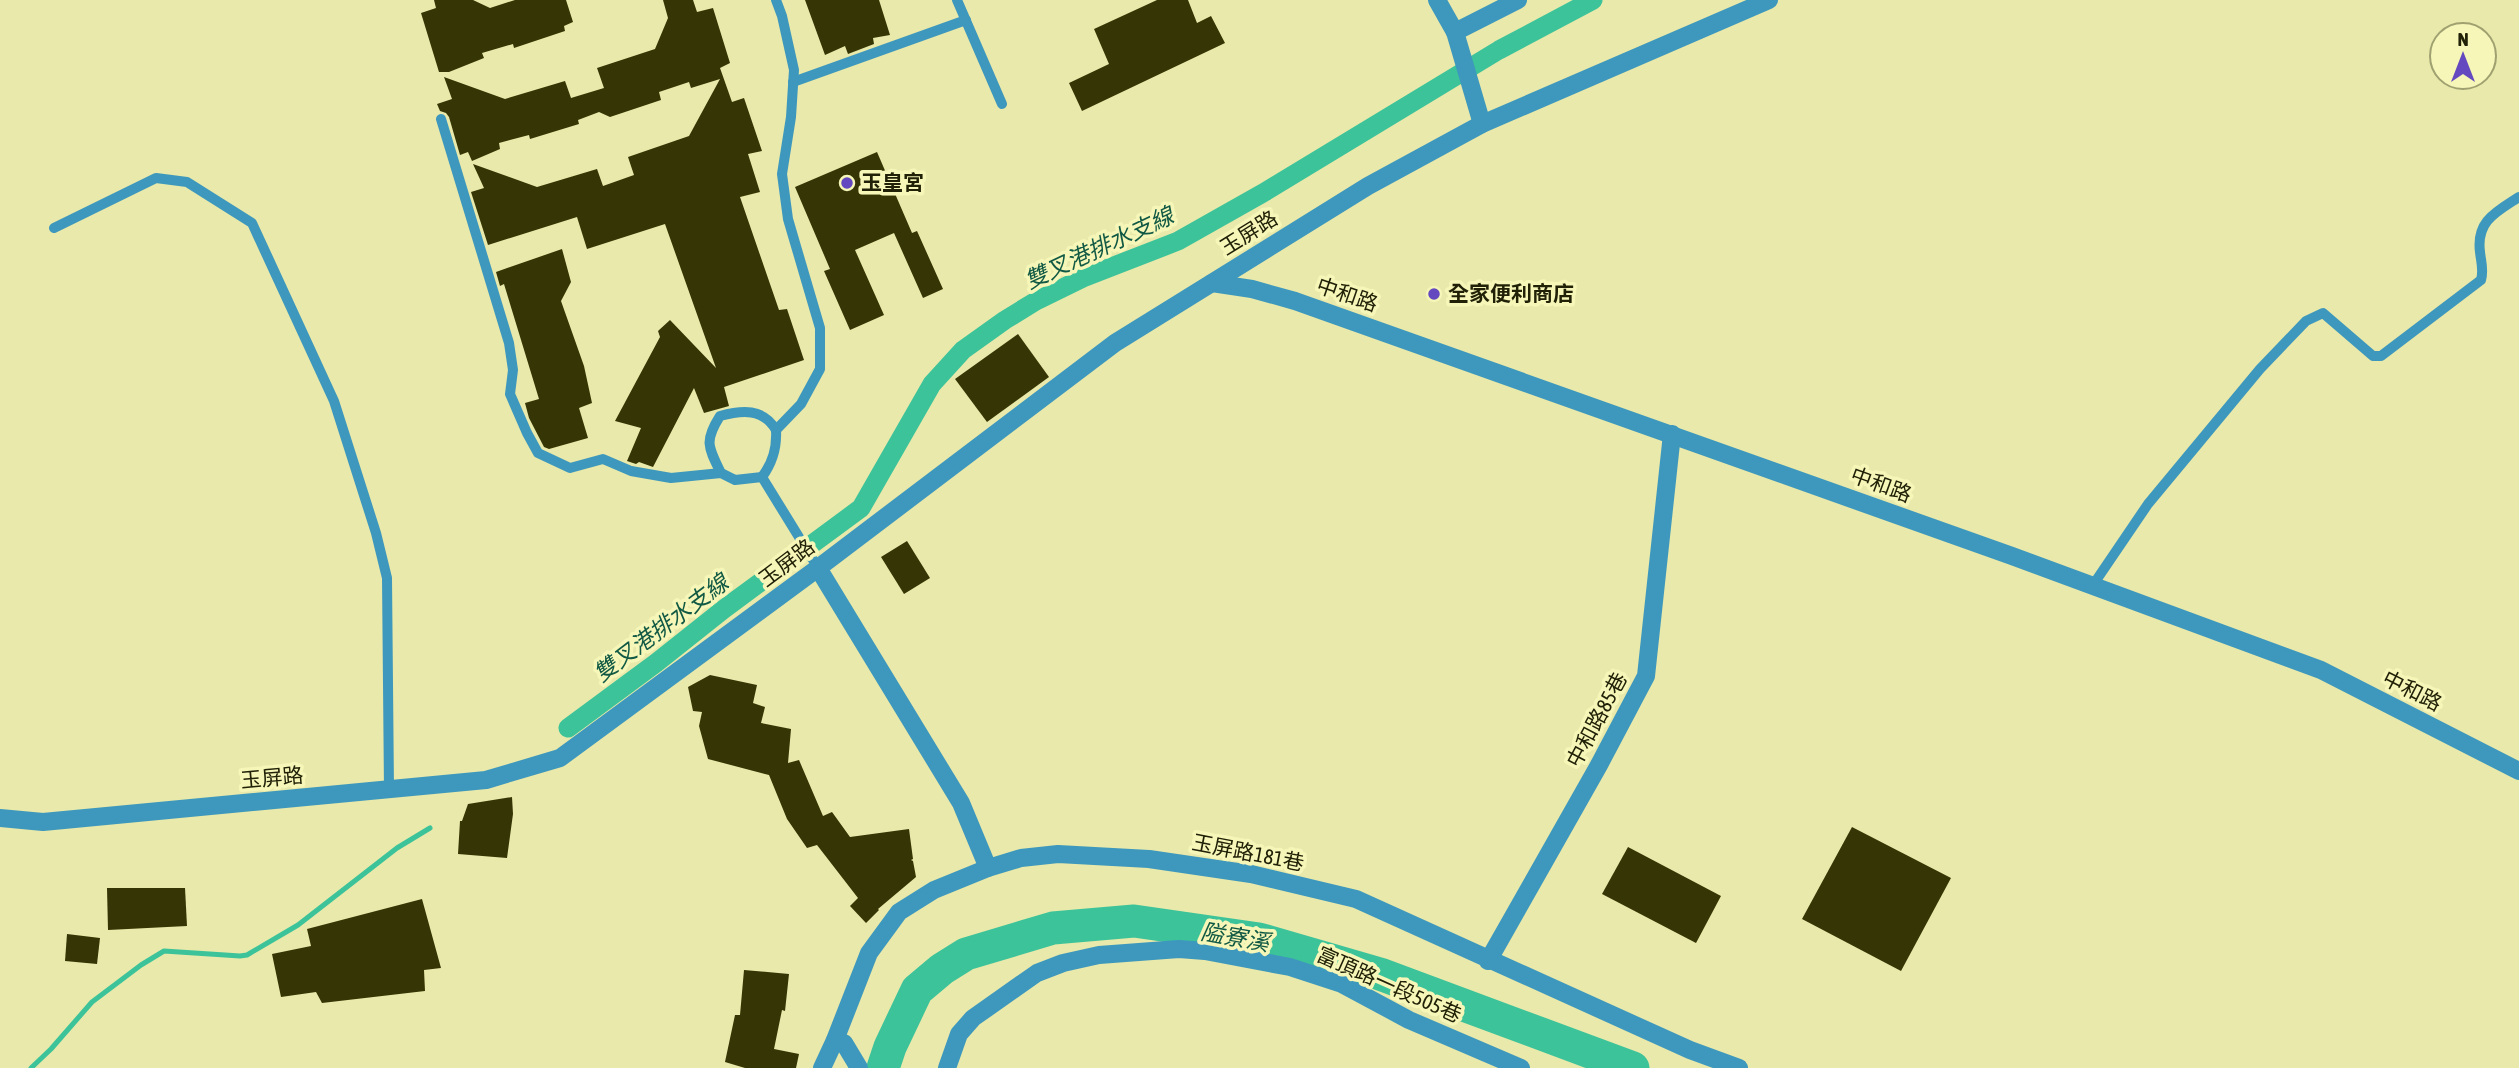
<svg xmlns="http://www.w3.org/2000/svg" width="2519" height="1068" font-family="'Asap Condensed','Noto Sans TC',sans-serif">
	<style>
		.lines { fill: none; stroke-linecap: round; stroke-linejoin: round }
		.stream { stroke: #3cc39a; stroke-width: 5 }
		.canal { stroke: #3cc39a; stroke-width: 19 }
		.river { stroke: #3cc39a; stroke-width: 33 }
		.building { fill: #363505 }
		.service { stroke: #3e98bd; stroke-width: 10 }
		.minor { stroke: #3e98bd; stroke-width: 18 }
		.tertiary { stroke: #3e98bd; stroke-width: 18 }
		.poi-dot { fill: #6348c0; stroke: #f5f6b7; stroke-width: 2.5 }
		.labels { text-anchor: middle; stroke-width: 7; stroke-linejoin: round; paint-order: stroke }
		.poi-label { font-size: 21px; font-weight: bold; fill: #212108; stroke: #f5f6b7; text-anchor: start }
		.street-label { font-size: 21px; fill: #212108; stroke: #f5f6b7 }
		.water-label { font-size: 23px; font-style: italic; fill: #115944; stroke: #f5f6b7 }
	</style>
	<rect width="100%" height="100%" fill="#e8e9aa"/>
	<g class="lines">
		<polyline class="stream" points="31,1068 51,1049 92,1002 141,965 164,951 240,956 247,955 298,925 397,848 430,828"/>
		<polyline class="canal" points="568,728 656,663 724,609 861,508 932,384 963,350 1005,320 1036,301 1083,278 1178,241 1263,193 1499,50 1593,0"/>
		<polyline class="river" points="883,1068 890,1047 917,990 942,969 966,954 1053,928 1134,921 1259,939 1380,974 1633,1068"/>
	</g>
	<g class="building">
		<polygon points="434,0 473,0 490,8 515,0 566,0 573,22 564,26 565,31 514,48 513,44 482,53 484,58 449,72 439,72 421,13 436,8"/>
		<polygon points="663,0 693,0 697,12 713,8 730,63 720,68 732,102 744,98 762,151 748,154 760,192 740,197 779,310 787,309 804,360 724,387 729,406 704,413 694,388 653,467 639,462 636,464 627,461 641,428 615,421 660,337 658,331 670,320 716,368 665,224 587,249 577,217 488,245 471,192 484,188 473,164 537,187 597,169 603,186 634,175 628,157 689,136 720,79 691,88 689,82 659,92 661,100 610,117 599,112 578,120 579,124 530,139 529,135 499,143 500,149 472,161 468,152 460,155 449,117 446,113 440,111 437,104 452,99 444,77 505,99 565,81 571,98 604,88 597,68 655,49 668,18"/>
		<polygon points="805,0 879,0 890,35 873,38 874,44 848,54 845,46 825,55"/>
		<polygon points="1157,0 1188,0 1197,23 1211,16 1225,43 1082,111 1069,83 1109,64 1094,29"/>
		<polygon points="877,152 912,233 917,231 943,289 923,298 894,233 855,250 884,315 850,330 824,271 830,269 795,187"/>
		<polygon points="562,249 571,282 561,301 584,366 592,403 579,408 588,438 549,449 544,447 529,418 525,403 539,399 504,284 500,286 496,272"/>
		<polygon points="1018,334 1049,377 987,422 955,379"/>
		<polygon points="907,541 930,578 904,594 881,557"/>
		<polygon points="710,675 757,685 753,703 765,707 761,723 791,729 788,763 799,760 823,816 832,812 850,837 909,829 913,859 911,860 913,861 916,877 878,909 879,910 866,923 850,906 858,898 817,845 807,848 787,819 769,775 708,759 699,726 702,712 693,711 688,687"/>
		<polygon points="512,797 513,814 507,858 458,854 460,821 462,821 468,804"/>
		<polygon points="1852,827 1951,878 1901,971 1802,919"/>
		<polygon points="1628,847 1721,896 1696,943 1602,894"/>
		<polygon points="107,888 185,888 187,926 108,930"/>
		<polygon points="422,899 441,968 424,970 425,991 322,1003 316,992 281,997 272,954 311,946 307,929"/>
		<polygon points="67,934 100,938 97,964 65,961"/>
		<polygon points="744,970 789,974 785,1011 782,1010 774,1049 799,1054 796,1068 745,1068 725,1062 735,1015 740,1015"/>
	</g>
	<g class="lines">
		<g class="service">
			<path d="M776,0l6,16 12,54 -3,47 -9,57 6,45 32,109v41l-19,35 -25,26c1,18 -3,32 -14,47l56,91"/>
			<polyline points="957,0 1002,104"/>
			<polyline points="793,82 966,20"/>
			<polyline points="441,119 509,343 513,370 510,394 527,433 538,453 570,468 603,459 631,471 671,478 721,473 735,480 762,477"/>
			<polyline points="54,228 156,178 187,182 252,223 334,401 376,533 387,578 389,790"/>
			<path d="M721,473c-13,-26 -17,-32 -1,-57 22,-6 43,-8 56,14"/>
			<path d="M2093,585l55,-81 112,-135 46,-48 17,-8 50,43h8l100,-76c3,-10 0,-18 -1,-28 -4,-31 16,-40 39,-55"/>
		</g>
		<g class="minor">
			<polyline points="1437,0 1455,32"/>
			<polyline points="1482,124 1455,32 1518,0"/>
			<polyline points="818,568 961,803 988,868"/>
			<polyline points="1488,961 1599,765 1646,676 1672,434"/>
			<polyline points="835,1040 844,1043 859,1068"/>
			<polyline points="822,1068 835,1040 869,953 899,912 934,890 988,868 1021,858 1058,854 1149,859 1251,874 1356,899 1690,1050 1739,1068"/>
			<polyline points="947,1068 959,1034 973,1018 1037,973 1063,963 1099,955 1179,949 1205,951 1290,967 1342,984 1409,1020 1521,1068"/>
		</g>
		<g class="tertiary">
			<polyline points="1212,283 1252,289 1295,301 2012,556 2321,670 2519,771"/>
			<polyline points="0,818 43,822 486,780 560,758 818,568 1115,343 1368,186 1482,124 1769,0"/>
		</g>
	</g>
	<g class="poi-dot">
		<circle cx="847" cy="183" r="7"/>
		<circle cx="1434" cy="294" r="7"/>
	</g>
	<g class="labels">
		<g class="poi-label">
			<text x="861" y="190">玉皇宮</text>
			<text x="1448" y="301">全家便利商店</text>
		</g>
		<g class="street-label">
			<text transform="translate(1249 233) rotate(-32)" y="7">玉屏路</text>
			<text transform="translate(1347 295) rotate(19)" y="7">中和路</text>
			<text transform="translate(1881 485) rotate(20)" y="7">中和路</text>
			<text transform="translate(787 563) rotate(-37)" y="7">玉屏路</text>
			<text transform="translate(2412 691) rotate(27)" y="7">中和路</text>
			<text transform="translate(1597 720) rotate(-62)" y="7">中和路85巷</text>
			<text transform="translate(272 778) rotate(-5)" y="7">玉屏路</text>
			<text transform="translate(1248 853) rotate(11)" y="7">玉屏路181巷</text>
			<text transform="translate(1389 985) rotate(24)" y="7">富頂路一段505巷</text>
		</g>
		<g class="water-label">
			<text transform="translate(1099 248) rotate(-25)" y="8">雙叉港排水支線</text>
			<text transform="translate(661 628) rotate(-37)" y="8">雙叉港排水支線</text>
			<text transform="translate(1235 937) rotate(10)" y="8">隘寮溪</text>
		</g>
	</g>
	<g transform="translate(2463 56)"><circle r="33" fill="#f5f6b7" stroke="#a0a171" stroke-width="2"/>
	<path d="M0-5L12 26L0 18L-12 26Z" fill="#6348c0"/>
	<text y="-10" font-size="19" font-weight="bold" text-anchor="middle" fill="#212108">N</text>
	</g>
</svg>
